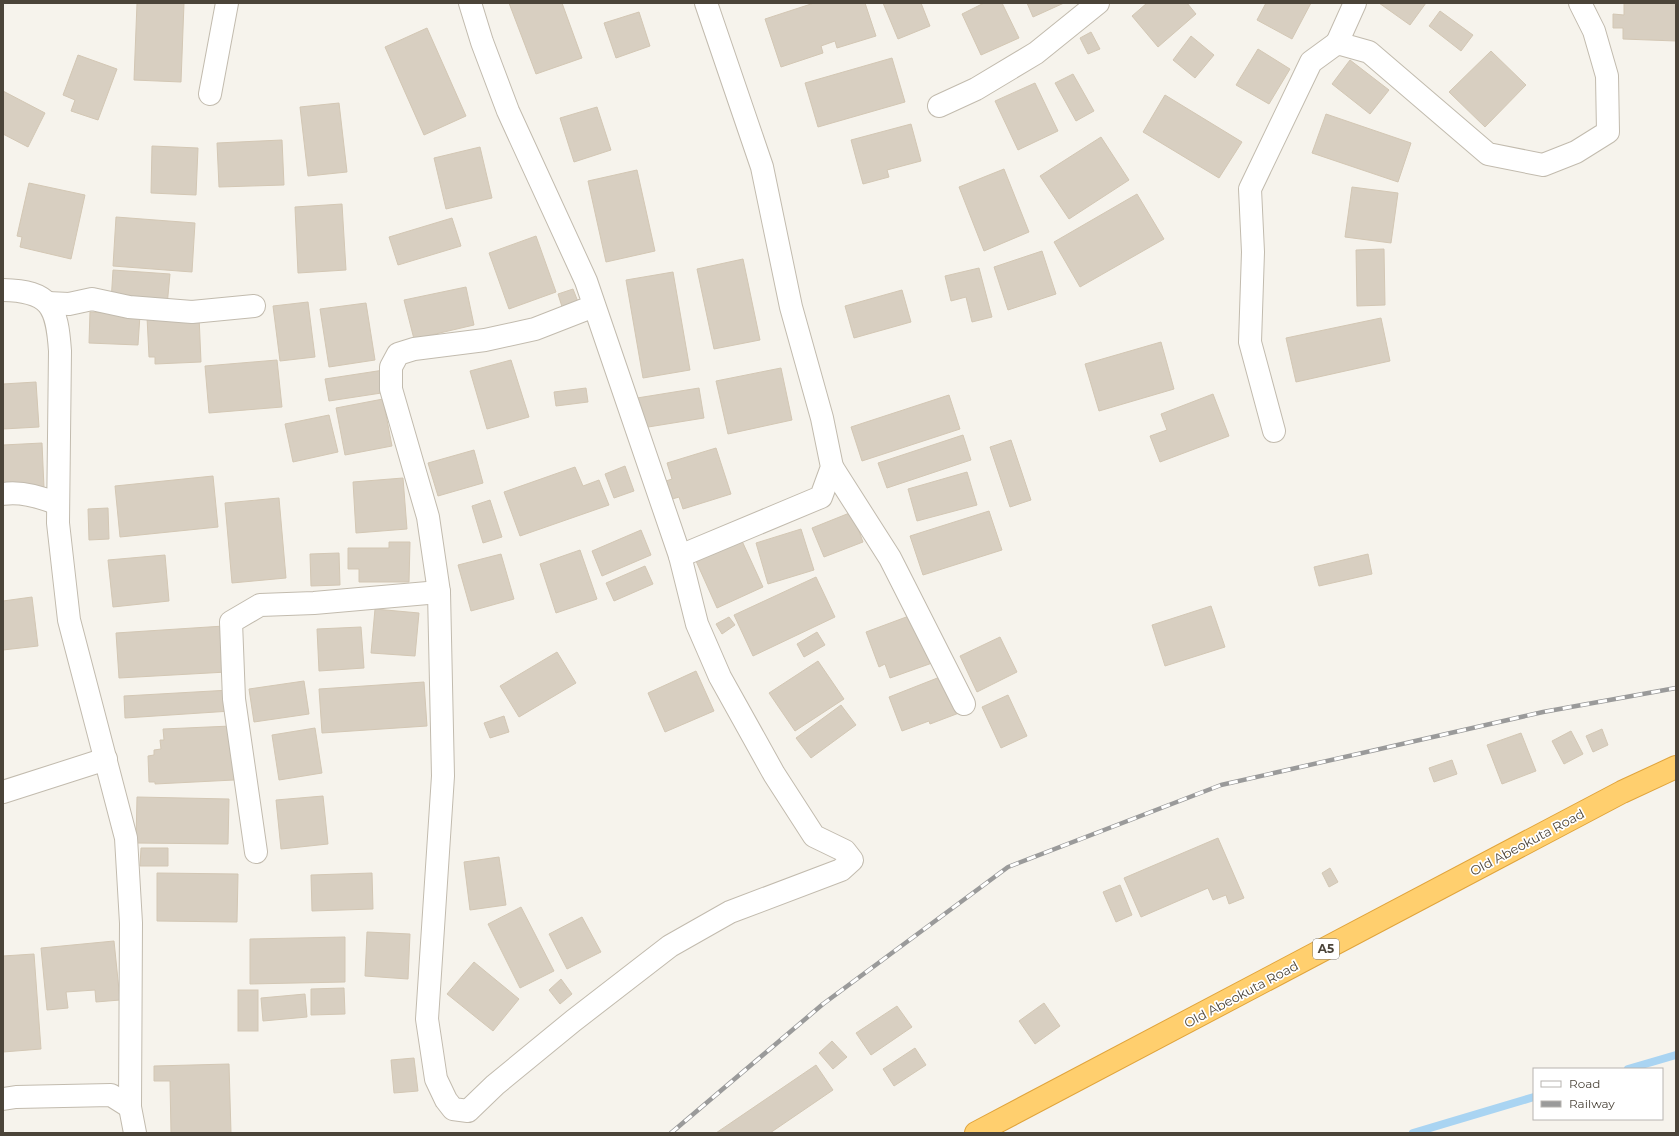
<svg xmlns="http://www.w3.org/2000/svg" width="1679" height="1136" font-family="Montserrat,sans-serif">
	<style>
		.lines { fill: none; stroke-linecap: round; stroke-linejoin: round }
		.stream { stroke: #a9d4f2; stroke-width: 8 }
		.building { fill: #d8cfc1; stroke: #d3c7b4 }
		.minor-casing { stroke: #c2bbae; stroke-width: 24 }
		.highway-casing { stroke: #e0a43c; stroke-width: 24 }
		.minor { stroke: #fff; stroke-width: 22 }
		.highway { stroke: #ffcf6e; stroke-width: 22 }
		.rail-casing { stroke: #9a9a9a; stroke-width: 4.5 }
		.rail { stroke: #fff; stroke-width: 3; stroke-dasharray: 9; stroke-linecap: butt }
		.labels { text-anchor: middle; stroke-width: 3.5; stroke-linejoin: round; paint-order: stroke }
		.shield { fill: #fff; stroke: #817c74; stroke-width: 1 }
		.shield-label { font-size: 12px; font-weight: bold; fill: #4b4439 }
		.street-label { font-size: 13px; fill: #4b4439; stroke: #fff }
	</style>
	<rect width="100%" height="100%" fill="#f6f3ec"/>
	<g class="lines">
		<g class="stream">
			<polyline points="1628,1069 1676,1055"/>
			<polyline points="1413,1133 1534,1097"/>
		</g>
	</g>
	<g class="building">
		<polygon points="137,3 184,3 181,82 134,80"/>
		<polygon points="509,3 562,3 582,58 536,74"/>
		<polygon points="814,3 865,3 876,36 837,48 835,41 821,46 823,53 781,67 765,19"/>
		<polygon points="883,3 921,3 930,26 898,39"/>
		<polygon points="984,3 1002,3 1019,38 981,55 962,14"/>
		<polygon points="1027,3 1064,3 1033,17"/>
		<polygon points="1147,3 1187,3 1196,14 1158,47 1132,16"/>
		<polygon points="1266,3 1311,3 1292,39 1257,20"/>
		<polygon points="1379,3 1426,3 1410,25"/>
		<polygon points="1624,3 1676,3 1676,41 1623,39 1623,28 1613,28 1613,14 1624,15"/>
		<polygon points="1440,11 1473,35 1461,51 1429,26"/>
		<polygon points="639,12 650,46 616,58 604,23"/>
		<polygon points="427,28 466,116 424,135 385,47"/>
		<polygon points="1091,32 1100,49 1088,54 1080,38"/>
		<polygon points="1191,36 1214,55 1195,78 1173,60"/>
		<polygon points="1258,49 1290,69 1269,104 1236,85"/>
		<polygon points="1491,51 1526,85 1485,127 1449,92"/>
		<polygon points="78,55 117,69 98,120 71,111 75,100 63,95"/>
		<polygon points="892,58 905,102 818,127 805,83"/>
		<polygon points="1350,60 1389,90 1370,114 1332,84"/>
		<polygon points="1073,74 1094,111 1076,121 1055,83"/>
		<polygon points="1035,83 1058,131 1018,150 995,101"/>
		<polygon points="3,91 45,113 28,147 3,134"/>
		<polygon points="1165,95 1242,142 1219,178 1143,132"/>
		<polygon points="339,103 347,172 308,176 300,107"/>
		<polygon points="597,107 611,150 574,162 560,118"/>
		<polygon points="1326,114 1411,143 1398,182 1312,153"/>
		<polygon points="911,124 921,161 887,170 889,177 863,184 851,140"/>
		<polygon points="1101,137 1129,180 1069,219 1040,176"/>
		<polygon points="282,140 284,185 219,187 217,143"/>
		<polygon points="152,146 198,148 196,195 151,193"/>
		<polygon points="480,147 492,198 446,209 434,158"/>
		<polygon points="1004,169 1029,232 984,251 959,187"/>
		<polygon points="637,170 655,251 606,262 588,181"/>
		<polygon points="29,183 85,195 71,259 20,247 22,237 17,236"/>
		<polygon points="1352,187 1398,193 1391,243 1345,237"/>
		<polygon points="1137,194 1164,239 1080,287 1054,242"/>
		<polygon points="342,204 346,270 298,273 295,207"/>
		<polygon points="116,217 195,223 192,272 113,266"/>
		<polygon points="452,218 461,246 398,265 389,237"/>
		<polygon points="536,236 556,292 509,309 489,253"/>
		<polygon points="1384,249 1385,305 1357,306 1356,250"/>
		<polygon points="1042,251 1056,294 1008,310 994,267"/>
		<polygon points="743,259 760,340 714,349 697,269"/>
		<polygon points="979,268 992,317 972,322 966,297 951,301 945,276"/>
		<polygon points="113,270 170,274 167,306 111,302"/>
		<polygon points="673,272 690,370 643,378 626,280"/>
		<polygon points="466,287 474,325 414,339 404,300"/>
		<polygon points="573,289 580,307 564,313 558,294"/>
		<polygon points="902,290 911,322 854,338 845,306"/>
		<polygon points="308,302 315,357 280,361 273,306"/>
		<polygon points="366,303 375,360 329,367 320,309"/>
		<polygon points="90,312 140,315 138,345 89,343"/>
		<polygon points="199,316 201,362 155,364 155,357 149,357 147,317"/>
		<polygon points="1381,318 1390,361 1296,382 1286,338"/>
		<polygon points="1161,342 1174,389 1099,411 1085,364"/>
		<polygon points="277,360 282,407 209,413 205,366"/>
		<polygon points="511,360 529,417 487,429 470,371"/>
		<polygon points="781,368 792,420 728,434 716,381"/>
		<polygon points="384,370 388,392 329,401 325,379"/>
		<polygon points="36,382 39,427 3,429 3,384"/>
		<polygon points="586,388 588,402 556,406 554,392"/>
		<polygon points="699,388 704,418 642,428 637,398"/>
		<polygon points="1213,394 1229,436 1160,462 1150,436 1167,430 1161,414"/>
		<polygon points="949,395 960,429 862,461 851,427"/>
		<polygon points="383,399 392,446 345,455 336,408"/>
		<polygon points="329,415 338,452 293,462 285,424"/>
		<polygon points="963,435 971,460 887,488 878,463"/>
		<polygon points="1011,440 1031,500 1010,507 990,447"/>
		<polygon points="42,443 44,488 3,490 3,445"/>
		<polygon points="716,448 731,494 683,509 679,497 669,500 663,482 672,479 667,463"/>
		<polygon points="474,450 483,483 438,496 428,463"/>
		<polygon points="625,466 634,491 614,498 605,474"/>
		<polygon points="575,467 583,486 599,480 609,505 520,536 504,492"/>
		<polygon points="967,472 977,505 917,521 908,489"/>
		<polygon points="213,476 218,527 120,537 115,486"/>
		<polygon points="403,478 407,529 356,533 353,482"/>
		<polygon points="279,498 286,578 232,583 225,503"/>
		<polygon points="490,500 502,537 483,543 472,506"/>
		<polygon points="108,508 109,539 89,540 88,509"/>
		<polygon points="989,511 1002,550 923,575 910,536"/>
		<polygon points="852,512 863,542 824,557 812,528"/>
		<polygon points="801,529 814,570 768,584 756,543"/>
		<polygon points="641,530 651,555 602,576 592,551"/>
		<polygon points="742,541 763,587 717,608 696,561"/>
		<polygon points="389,542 410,542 409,582 359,582 359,569 348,569 348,548 389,548"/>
		<polygon points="580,550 597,599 556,613 540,564"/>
		<polygon points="339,553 340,585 311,586 310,554"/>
		<polygon points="501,554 514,599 471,611 458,565"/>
		<polygon points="1368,554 1372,574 1319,586 1314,567"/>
		<polygon points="165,555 169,601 113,607 108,560"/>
		<polygon points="645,566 653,584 614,601 606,583"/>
		<polygon points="816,577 835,617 753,656 734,615"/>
		<polygon points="32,597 38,646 3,650 3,601"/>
		<polygon points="1211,606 1225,647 1165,666 1152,625"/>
		<polygon points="375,609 419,613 415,656 371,653"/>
		<polygon points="917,613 935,662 890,678 885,664 879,667 866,632"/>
		<polygon points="729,617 735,625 722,634 716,624"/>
		<polygon points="224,626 227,672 119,678 116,633"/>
		<polygon points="361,627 364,668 319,671 317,629"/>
		<polygon points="817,632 825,645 804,657 797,644"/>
		<polygon points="1000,637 1017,672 977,692 960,656"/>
		<polygon points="557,652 576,683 519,717 500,686"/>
		<polygon points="818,661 844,699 795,731 769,693"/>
		<polygon points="696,671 714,711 665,732 648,693"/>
		<polygon points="945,675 959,713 930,724 929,721 902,731 889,697"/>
		<polygon points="304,681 309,714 254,722 249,689"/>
		<polygon points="424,682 427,726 322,733 319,689"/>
		<polygon points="230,690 231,711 125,718 124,696"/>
		<polygon points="1008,695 1027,736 1001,748 982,707"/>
		<polygon points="841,705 856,725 811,758 796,738"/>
		<polygon points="504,716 509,732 490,738 484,723"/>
		<polygon points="231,726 234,780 155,784 155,782 149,782 148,756 154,755 154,750 161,749 160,740 164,740 163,729"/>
		<polygon points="315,728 322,773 279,780 272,735"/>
		<polygon points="1602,729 1608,745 1593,752 1586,736"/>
		<polygon points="1571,731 1583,754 1564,764 1552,741"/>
		<polygon points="1521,733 1536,771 1502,784 1487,745"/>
		<polygon points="1452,760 1457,774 1434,782 1429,768"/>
		<polygon points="323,796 328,844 281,849 276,800"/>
		<polygon points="137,797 229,799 228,844 136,843"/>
		<polygon points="1218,838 1244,898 1229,904 1226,895 1213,900 1208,888 1141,917 1124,878"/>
		<polygon points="141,848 168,848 168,866 140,866"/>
		<polygon points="499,857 506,905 470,910 464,862"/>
		<polygon points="1330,868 1338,882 1329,887 1322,873"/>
		<polygon points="157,873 238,874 237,922 157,921"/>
		<polygon points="372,873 373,909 312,911 311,875"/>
		<polygon points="1120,885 1132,915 1116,922 1103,892"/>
		<polygon points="521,907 554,971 520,988 488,924"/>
		<polygon points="582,917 601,952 567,969 549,934"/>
		<polygon points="367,932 410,934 408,979 365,976"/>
		<polygon points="345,937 345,982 250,984 250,939"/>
		<polygon points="114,941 120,1000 96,1002 95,990 66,992 68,1008 47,1010 41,948"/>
		<polygon points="34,954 41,1049 3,1052 3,956"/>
		<polygon points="474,962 519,999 493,1031 447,994"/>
		<polygon points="561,979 572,994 560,1004 549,990"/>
		<polygon points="344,988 345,1014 311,1015 311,989"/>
		<rect x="238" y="990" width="20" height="41"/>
		<polygon points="305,994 307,1017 263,1021 261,998"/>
		<polygon points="1044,1003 1060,1026 1035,1044 1019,1021"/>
		<polygon points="897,1006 912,1027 871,1055 856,1033"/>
		<polygon points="832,1041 847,1057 833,1069 819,1053"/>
		<polygon points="915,1048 926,1065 894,1086 883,1069"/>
		<polygon points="414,1058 418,1091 394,1093 391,1060"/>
		<polygon points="229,1064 231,1133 171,1133 170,1081 154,1081 154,1066"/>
		<polygon points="816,1065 833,1090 770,1133 716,1133"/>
	</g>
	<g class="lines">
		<defs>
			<g id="minor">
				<polyline points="470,3 482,42 508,111 586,281 680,556 697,624 720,677 774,774 814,836 845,851 852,860 841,870 730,912 670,946 573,1021 495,1085 468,1111 453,1109 446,1100 436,1079 427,1019 443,776 439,592 428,517 391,389 391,367 398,354 414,349 485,340 535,329 594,306"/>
				<polyline points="1337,43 1355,3"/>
				<polyline points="210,94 227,3"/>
				<polyline points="939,106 976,89 1036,53 1098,3"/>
				<path d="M3,290c48,1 54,17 57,61l-2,172 11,97 57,218 5,85 -1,184 5,26"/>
				<polyline points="48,303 69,304 92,299 129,307 192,312 254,306"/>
				<polyline points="1274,431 1250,342 1253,252 1250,189 1311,62 1337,43 1369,52 1488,154 1543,165 1576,152 1608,132 1607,76 1594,31 1580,3"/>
				<polyline points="832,467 890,558 964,704"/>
				<path d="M3,494c18,-3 38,3 55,10"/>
				<polyline points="680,556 821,497 832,467 822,418 791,307 762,167 706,3"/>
				<polyline points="3,792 106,759"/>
				<polyline points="256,852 234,699 231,622 260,605 314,603 439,592"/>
				<polyline points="3,1099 16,1097 111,1095 130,1107"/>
			</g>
			<polyline id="highway" points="976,1133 1622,792 1676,767"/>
		</defs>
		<use href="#minor" class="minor-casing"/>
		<use href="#highway" class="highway-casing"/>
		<use href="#minor" class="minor"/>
		<use href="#highway" class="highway"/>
		<defs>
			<polyline id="rail" points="671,1133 823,1004 1008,867 1221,785 1543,712 1676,688"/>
		</defs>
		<use href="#rail" class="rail-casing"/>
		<use href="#rail" class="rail"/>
	</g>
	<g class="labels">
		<rect class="shield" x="1313" y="939" width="26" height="20" rx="3"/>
		<g class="shield-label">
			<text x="1326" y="953">A5</text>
		</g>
		<g class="street-label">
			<text transform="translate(1527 842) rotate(-28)" y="5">Old Abeokuta Road</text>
			<text transform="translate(1241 994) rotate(-28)" y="5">Old Abeokuta Road</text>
		</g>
	</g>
	<rect width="1679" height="1136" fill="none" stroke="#4b4439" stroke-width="8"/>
	<rect x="1533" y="1068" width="130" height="52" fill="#ffffff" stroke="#b7b4b0"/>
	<rect x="1541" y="1081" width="20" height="6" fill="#ffffff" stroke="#b7b4b0"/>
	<text x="1569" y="1088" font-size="12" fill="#4b4439">Road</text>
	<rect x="1541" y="1101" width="20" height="6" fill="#9a9a9a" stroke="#b7b4b0"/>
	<text x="1569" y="1108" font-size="12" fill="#4b4439">Railway</text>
</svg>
